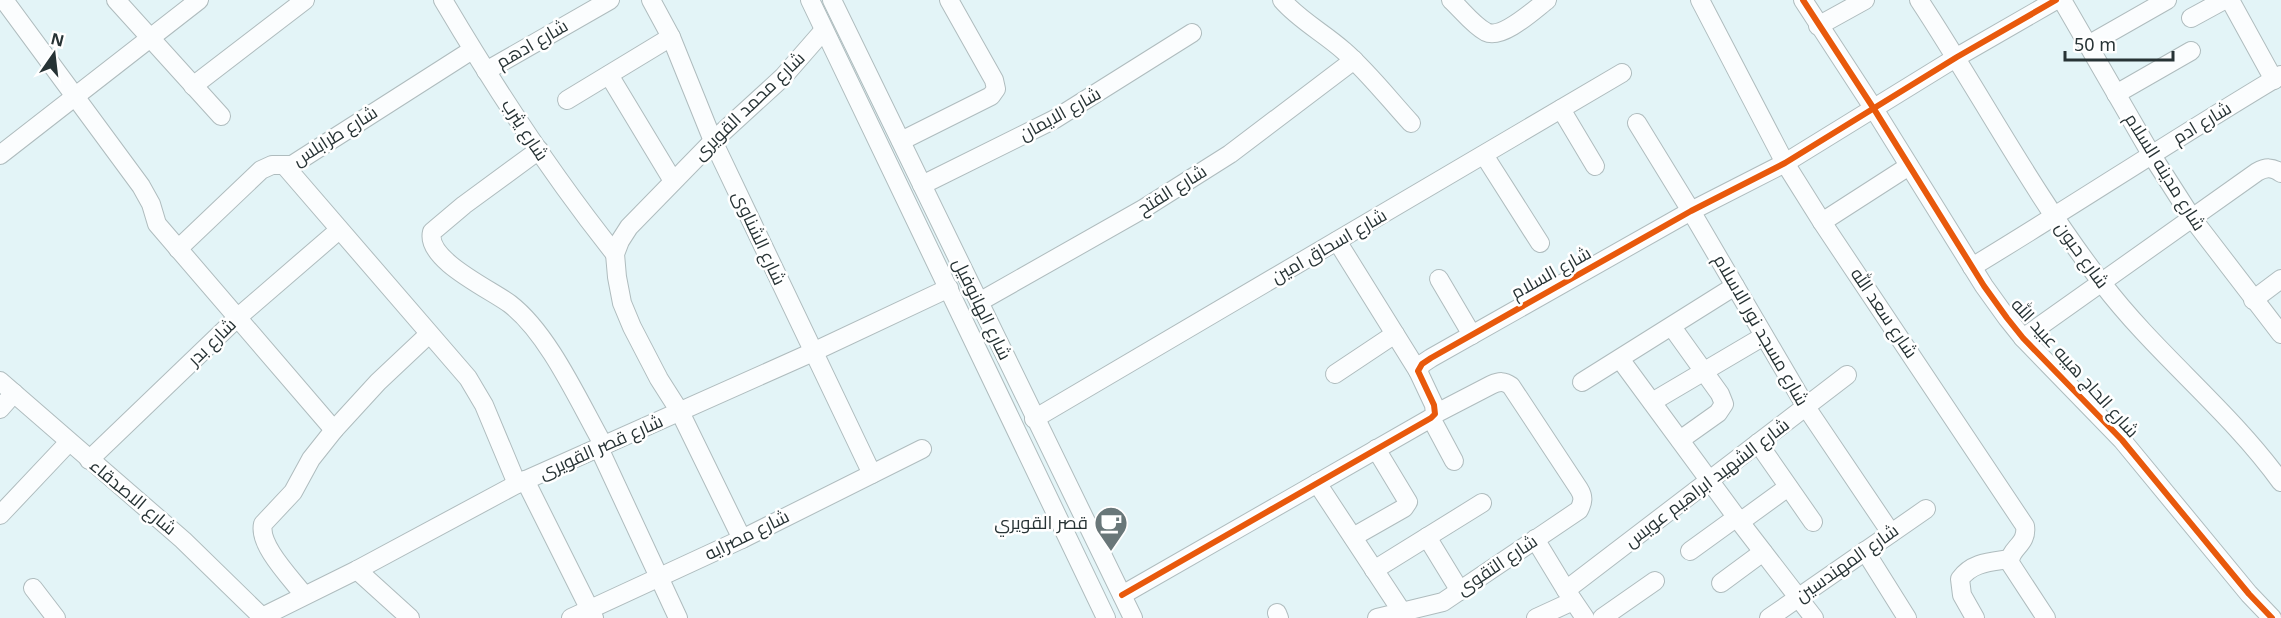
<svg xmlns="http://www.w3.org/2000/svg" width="2281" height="618" font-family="'Noto Sans',Cairo,sans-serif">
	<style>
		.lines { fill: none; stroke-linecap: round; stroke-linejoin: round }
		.minor-casing { stroke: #afbcbe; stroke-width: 20 }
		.minor { stroke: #fbfdfe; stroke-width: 18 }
		.cycleway-casing { stroke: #fff; stroke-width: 10 }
		.cycleway { stroke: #e8590c; stroke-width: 6 }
		.labels { text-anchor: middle; stroke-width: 5; stroke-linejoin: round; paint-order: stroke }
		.street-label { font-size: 18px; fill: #273335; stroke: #fff }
		.poi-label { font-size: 18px; fill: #273335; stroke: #fff; text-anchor: end }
	</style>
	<rect width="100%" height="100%" fill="#e3f4f7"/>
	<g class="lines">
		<defs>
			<g id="minor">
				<polyline points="4,0 141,186 151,204 157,224 334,430"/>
				<polyline points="116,0 221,116"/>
				<path d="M443,0c52,88 108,174 172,254"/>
				<polyline points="651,0 671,37 713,141 872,474"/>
				<polyline points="810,0 1106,618"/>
				<polyline points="832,0 1133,618"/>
				<path d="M1282,0c17,20 42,33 62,51 24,21 45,48 67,72"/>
				<path d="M1451,0c11,10 22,25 35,32 16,8 48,-22 61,-32"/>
				<path d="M1700,0l85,163 37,59 203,304c3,19 -16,22 -15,37l36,55"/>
				<polyline points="1803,0 1874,109 1984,286 2007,318 2023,338 2122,440 2249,594 2272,618"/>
				<path d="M1919,0c62,94 114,194 183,283 54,71 126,126 179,199"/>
				<polyline points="2062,0 2151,154 2192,218 2281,334"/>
				<polyline points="2230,0 2274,80"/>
				<polyline points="2191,18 2224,0"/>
				<polyline points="1818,26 1865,0"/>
				<polyline points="2088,45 2167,0"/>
				<polyline points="486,71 610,0"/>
				<polyline points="609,75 673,181"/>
				<polyline points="193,86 305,0"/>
				<polyline points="2116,94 2191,51"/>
				<polyline points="567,100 671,37"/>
				<polyline points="1561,109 1595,166"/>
				<polyline points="1637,123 1691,211 1806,407 1891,533"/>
				<polyline points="901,141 991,96 996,89 994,80 949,0"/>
				<path d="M539,150l-75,55 -32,27c-7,28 60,58 78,72 39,30 69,98 94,142"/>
				<polyline points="0,155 199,0"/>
				<polyline points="1484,155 1540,243"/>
				<polyline points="285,166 468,378 484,405 517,484"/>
				<polyline points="922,185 1055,119 1192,33"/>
				<polyline points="1822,222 1909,166"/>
				<polyline points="1337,241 1418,371"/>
				<polyline points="178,249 261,170 272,165 292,165 472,50"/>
				<path d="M1972,267c104,-63 205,-130 309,-192"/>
				<polyline points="1439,279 1472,335"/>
				<polyline points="2253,300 2281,279"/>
				<polyline points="979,302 1143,209 1230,154 1354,60"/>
				<polyline points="1672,327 1720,394 1724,404 1718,413 1680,440"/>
				<path d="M2023,338l234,-166c9,-5 15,-5 24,1"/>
				<polyline points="1620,359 1740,522 1814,618"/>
				<polyline points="1335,374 1395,334"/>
				<polyline points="0,381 183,540 262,617"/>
				<polyline points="1582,382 1735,286"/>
				<polyline points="1652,402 1764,336"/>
				<polyline points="0,409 14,393"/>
				<polyline points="1431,418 1454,461"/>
				<polyline points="1034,419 1622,73"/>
				<polyline points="1758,443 1813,522"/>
				<polyline points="599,448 678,618"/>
				<polyline points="89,460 237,318 339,230"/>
				<polyline points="525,480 594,618"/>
				<polyline points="1317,483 1406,618"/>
				<polyline points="0,515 69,442"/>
				<polyline points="1740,522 1788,487"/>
				<polyline points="1353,537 1404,508 1408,502 1376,449"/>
				<polyline points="1427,537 1460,591"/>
				<polyline points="742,539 680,412 659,379 632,327 622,303 617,277 615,254 620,241 629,227 713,141 783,77 824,30"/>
				<polyline points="1535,539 1566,590 1585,618"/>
				<polyline points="1690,551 1737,517"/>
				<polyline points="1865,551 1907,618"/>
				<polyline points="357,570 410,618"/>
				<polyline points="1374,570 1482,503"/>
				<polyline points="1721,583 1763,552"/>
				<polyline points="33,588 56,618"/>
				<polyline points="1566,590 1847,375"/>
				<path d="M304,595c-13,-17 -46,-50 -41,-71l30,-32 18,-33 23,-29 44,-48 51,-48"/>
				<polyline points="1122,595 1431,418 1435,414 1434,405 1418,371 1422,364 1431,358 1691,211 1785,163 1957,57 2056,0"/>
				<polyline points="1277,613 1279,618"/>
				<polyline points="260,618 357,570 517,484 813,352 949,288"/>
				<polyline points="571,618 742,539 922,449"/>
				<path d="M1377,618l66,-16 136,-92c4,-8 5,-13 0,-21l-68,-103c-7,-5 -11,-5 -20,-1l-56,29"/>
				<polyline points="1536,618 1573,601"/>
				<polyline points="1602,618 1655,581"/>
				<polyline points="1769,618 1926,509"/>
				<path d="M1975,618l-13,-23 -2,-16c12,-17 31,-17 50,-20"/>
			</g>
		</defs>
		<use href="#minor" class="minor-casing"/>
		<use href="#minor" class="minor"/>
		<defs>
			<g id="cycleway">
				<polyline points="1803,0 1874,109 1984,286 2007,318 2023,338 2122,440 2249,594 2272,618"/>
				<polyline points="1122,595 1431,418 1435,414 1434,405 1418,371 1422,364 1431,358 1691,211 1785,163 1957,57 2056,0"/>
			</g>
		</defs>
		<use href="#cycleway" class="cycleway-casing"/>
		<use href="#cycleway" class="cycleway"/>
	</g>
	<defs>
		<symbol id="cafe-pin" viewBox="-11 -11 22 30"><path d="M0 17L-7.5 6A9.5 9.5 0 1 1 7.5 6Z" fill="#697779" stroke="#fff"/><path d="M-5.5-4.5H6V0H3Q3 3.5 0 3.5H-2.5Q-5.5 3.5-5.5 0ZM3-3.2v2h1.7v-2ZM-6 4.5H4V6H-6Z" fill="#fff"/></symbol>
	</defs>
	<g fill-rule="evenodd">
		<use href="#cafe-pin" x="1092" y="504" width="38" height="52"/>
	</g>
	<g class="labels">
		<g class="street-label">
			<text transform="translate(532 44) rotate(-30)" y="6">شارع ادهم</text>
			<text transform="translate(749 106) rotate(-44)" y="6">شارع محمد القويرى</text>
			<text transform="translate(1060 114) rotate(-29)" y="6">شارع الايمان</text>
			<text transform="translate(2202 123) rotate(-31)" y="6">شارع ادم</text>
			<text transform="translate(525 130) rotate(57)" y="6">شارع يثرب</text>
			<text transform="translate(335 136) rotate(-32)" y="6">شارع طرابلس</text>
			<text transform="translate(2165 172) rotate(58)" y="6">شارع مدينه السلام</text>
			<text transform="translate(1172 190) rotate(-32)" y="6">شارع الفتح</text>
			<text transform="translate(759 238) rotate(65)" y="6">شارع الشناوى</text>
			<text transform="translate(1329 246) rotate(-30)" y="6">شارع اسحاق امين</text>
			<text transform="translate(2082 255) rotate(54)" y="6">شارع حبون</text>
			<text transform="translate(1551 273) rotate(-29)" y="6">شارع السلام</text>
			<text transform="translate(982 309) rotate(64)" y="6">شارع الهانوفيل</text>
			<text transform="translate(1884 313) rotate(56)" y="6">شارع سعد الله</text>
			<text transform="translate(1761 330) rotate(60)" y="6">شارع مسجد نور الاسلام</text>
			<text transform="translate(212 342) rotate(-44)" y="6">شارع بدر</text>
			<text transform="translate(2075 368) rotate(48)" y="6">شارع الحاج هيبه عبيد الله</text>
			<text transform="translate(601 447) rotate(-24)" y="6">شارع قصر القويرى</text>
			<text transform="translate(1707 483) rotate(-37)" y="6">شارع الشهيد ابراهيم عويس</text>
			<text transform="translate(133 497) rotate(40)" y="6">شارع الاصدقاء</text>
			<text transform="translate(747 535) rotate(-26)" y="6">شارع مصرايه</text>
			<text transform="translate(1847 563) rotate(-35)" y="6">شارع المهندسين</text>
			<text transform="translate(1497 565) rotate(-34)" y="6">شارع التقوى</text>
		</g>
		<g class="poi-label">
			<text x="1088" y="529">قصر القويري</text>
		</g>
	</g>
	<g transform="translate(54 54) rotate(14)" stroke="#ffffff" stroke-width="4.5" paint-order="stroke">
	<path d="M0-4.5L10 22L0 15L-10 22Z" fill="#273335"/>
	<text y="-9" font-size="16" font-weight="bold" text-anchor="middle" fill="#273335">N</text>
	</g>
	<path d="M2065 51v9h108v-9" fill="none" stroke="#273335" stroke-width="3"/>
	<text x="2074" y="51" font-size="18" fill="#273335" stroke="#ffffff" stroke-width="4.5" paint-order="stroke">50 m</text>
</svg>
